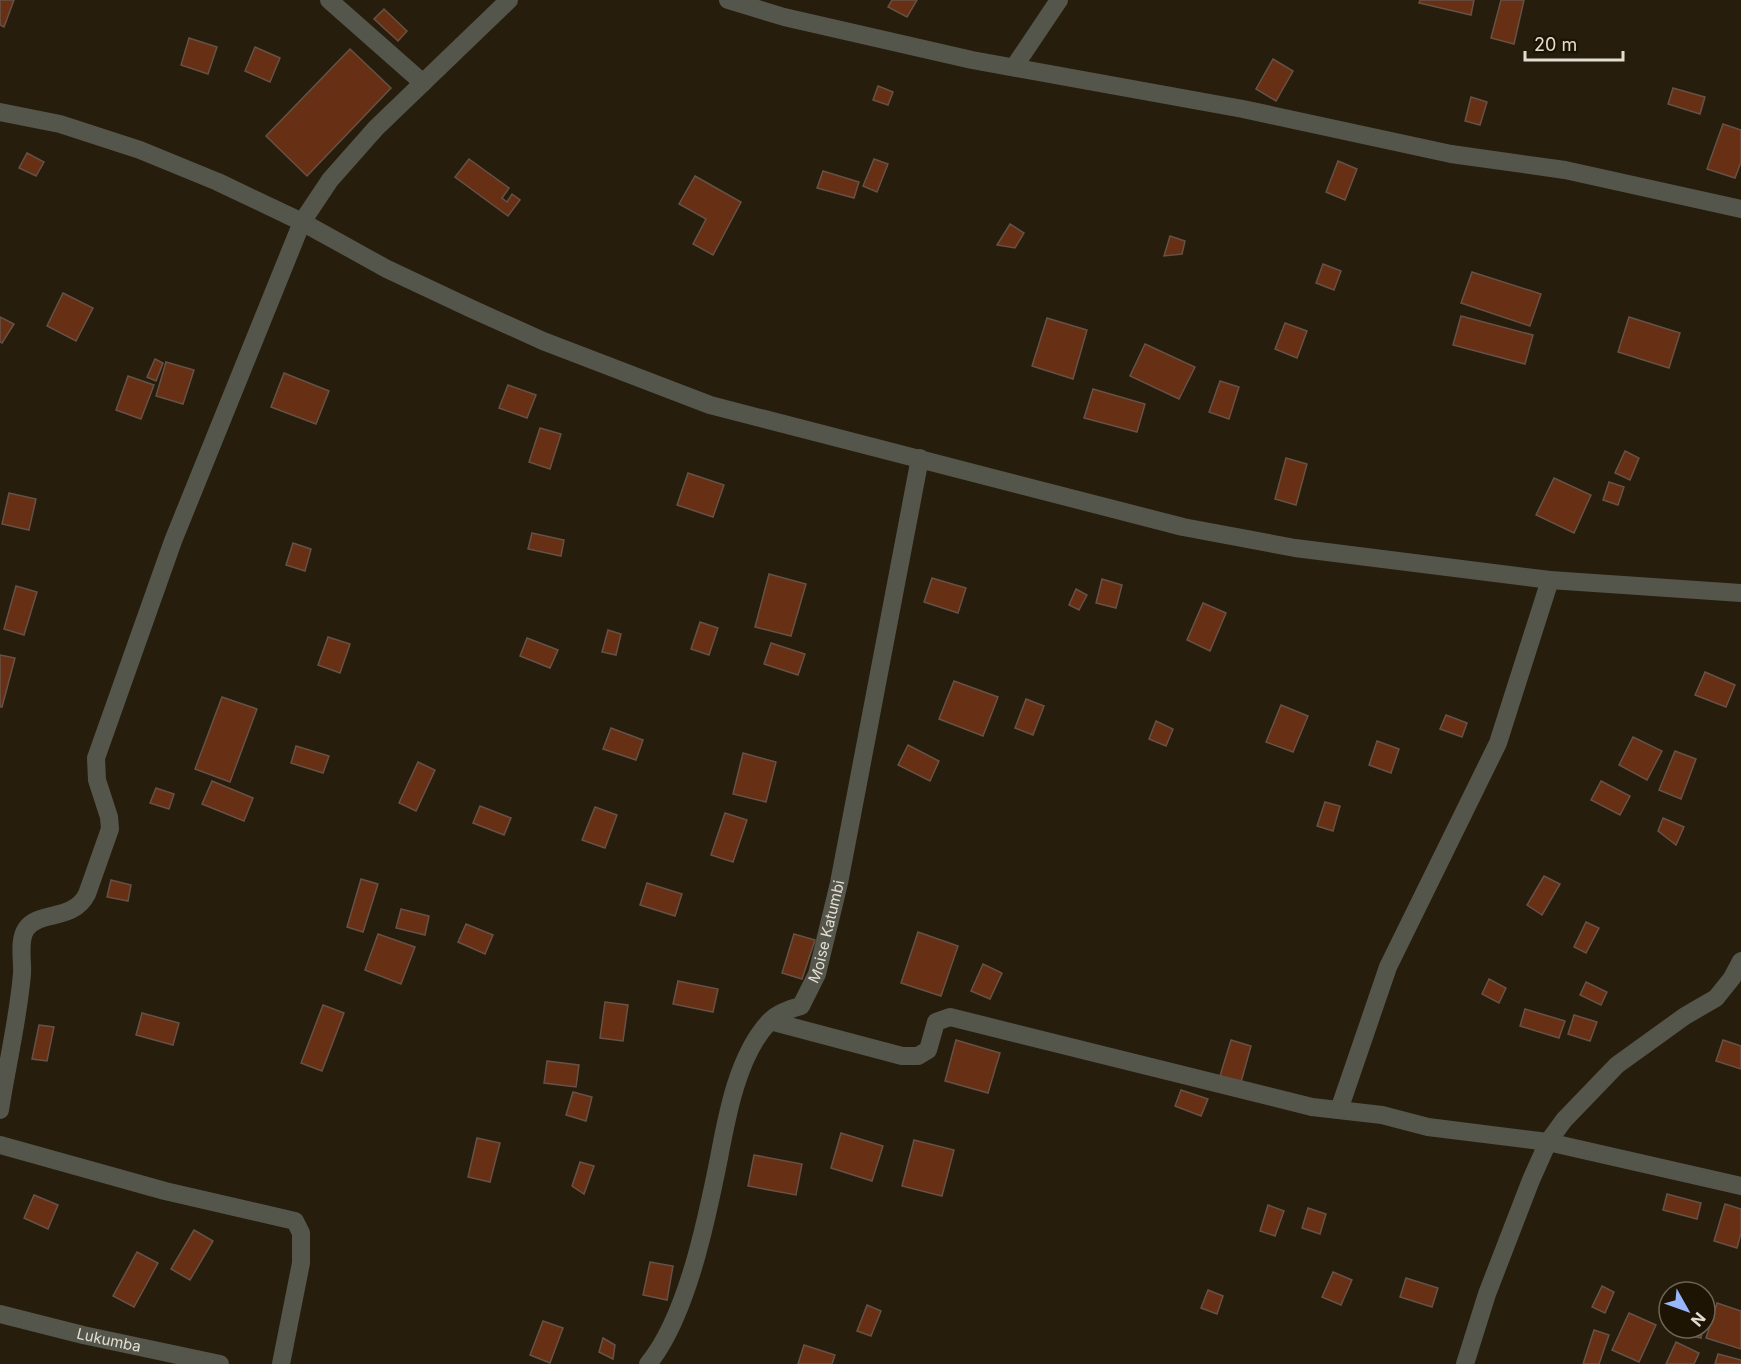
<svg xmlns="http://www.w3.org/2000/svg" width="1741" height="1364" font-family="Inter,sans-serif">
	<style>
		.building { fill: #673014; stroke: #665147; stroke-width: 1.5 }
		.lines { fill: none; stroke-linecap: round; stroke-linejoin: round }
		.street { stroke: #54564c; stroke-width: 18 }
		.labels { text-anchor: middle; stroke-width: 4.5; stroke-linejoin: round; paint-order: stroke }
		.street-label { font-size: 15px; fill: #e4ddd2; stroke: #1e1404 }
	</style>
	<rect width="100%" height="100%" fill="#271d0c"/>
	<g class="building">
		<polygon points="0,0 14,0 4,27 0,25"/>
		<polygon points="892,0 917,0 907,17 888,7"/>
		<polygon points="1420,0 1474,0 1471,15 1419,3"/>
		<polygon points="1501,0 1524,0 1514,44 1491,38"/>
		<polygon points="384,9 407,31 398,41 374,19"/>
		<polygon points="189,38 217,47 208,74 181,65"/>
		<polygon points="255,47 280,58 270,82 245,71"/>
		<polygon points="350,49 391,88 307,176 266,136"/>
		<polygon points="1273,59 1293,71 1276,101 1256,89"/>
		<polygon points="878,86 893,92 888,105 873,100"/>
		<polygon points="1673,88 1705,97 1700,114 1668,104"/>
		<polygon points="1471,97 1487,102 1480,125 1465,121"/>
		<polygon points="1723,124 1741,130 1741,162 1735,178 1707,169"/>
		<polygon points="27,153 44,162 36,176 19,168"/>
		<polygon points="469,159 509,188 502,198 507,202 512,194 520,200 508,216 455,177"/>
		<polygon points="874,159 888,164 877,192 863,186"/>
		<polygon points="1338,161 1357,169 1345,200 1326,192"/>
		<polygon points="823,171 859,182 854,198 817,188"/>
		<polygon points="695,176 741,202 713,255 693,244 706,219 679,204"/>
		<polygon points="1010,224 1024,233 1015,248 997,245"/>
		<polygon points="1170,236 1185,241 1182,254 1164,256"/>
		<polygon points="1323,264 1341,271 1334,290 1316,283"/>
		<polygon points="1472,272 1541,294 1530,326 1461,303"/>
		<polygon points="63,293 93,308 76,341 47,326"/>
		<polygon points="1461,316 1533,335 1525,364 1453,345"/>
		<polygon points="0,317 14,324 2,343 0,342"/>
		<polygon points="1629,317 1680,333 1669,368 1618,352"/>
		<polygon points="1047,318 1087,330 1073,379 1032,366"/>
		<polygon points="1285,323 1307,331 1297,358 1275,349"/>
		<polygon points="1145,344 1195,367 1179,399 1130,376"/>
		<polygon points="155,359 163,363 156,381 147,377"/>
		<polygon points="166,362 194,370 183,404 156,396"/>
		<polygon points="284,373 329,391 316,424 271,407"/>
		<polygon points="128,376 154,385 141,419 116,410"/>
		<polygon points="1220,381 1239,387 1229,419 1209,412"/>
		<polygon points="508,385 536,395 527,418 499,408"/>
		<polygon points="1093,389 1145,404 1137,432 1084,418"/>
		<polygon points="540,428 561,434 550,469 529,462"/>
		<polygon points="1625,451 1639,458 1630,480 1615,473"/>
		<polygon points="1286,458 1307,464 1296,505 1275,499"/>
		<polygon points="688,473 724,485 713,517 677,505"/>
		<polygon points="1554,478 1591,495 1574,533 1536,515"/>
		<polygon points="1609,482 1624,487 1618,505 1603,500"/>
		<polygon points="9,493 36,499 29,530 2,524"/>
		<polygon points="532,533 564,540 561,556 528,549"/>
		<polygon points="293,543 311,549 305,571 286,565"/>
		<polygon points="769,574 806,584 791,636 755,627"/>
		<polygon points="932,578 966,588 958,613 924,602"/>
		<polygon points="1102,579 1122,585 1116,608 1096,603"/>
		<polygon points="16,586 37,592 24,635 4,629"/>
		<polygon points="1076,589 1087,595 1079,610 1069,605"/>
		<polygon points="1203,603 1226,613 1210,651 1187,640"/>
		<polygon points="700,622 718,628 709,655 691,649"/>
		<polygon points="608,630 621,634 616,655 602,652"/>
		<polygon points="328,637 350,644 340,673 318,665"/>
		<polygon points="527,638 558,650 550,668 520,656"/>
		<polygon points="771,643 805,654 798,675 764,664"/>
		<polygon points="0,655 15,658 2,707 0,707"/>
		<polygon points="1705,672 1735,685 1726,707 1695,695"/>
		<polygon points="954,681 998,697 983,736 939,719"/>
		<polygon points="222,697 257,709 230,782 195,769"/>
		<polygon points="1026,699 1044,706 1033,735 1015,728"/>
		<polygon points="1281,705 1308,716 1293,752 1266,742"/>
		<polygon points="1446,715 1467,723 1462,737 1440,729"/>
		<polygon points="1156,721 1173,729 1166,746 1149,739"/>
		<polygon points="611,728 643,740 636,760 603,749"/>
		<polygon points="1633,737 1662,751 1647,780 1619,765"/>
		<polygon points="1377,741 1399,749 1391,773 1369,765"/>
		<polygon points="908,745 939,761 930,781 898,765"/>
		<polygon points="296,746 329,756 323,773 291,763"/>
		<polygon points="1675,751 1696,759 1681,799 1659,790"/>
		<polygon points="743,753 776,762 766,802 733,794"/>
		<polygon points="418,762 435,770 416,811 399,803"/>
		<polygon points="212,781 253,798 244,821 202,804"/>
		<polygon points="1601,781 1630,796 1620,815 1591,800"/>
		<polygon points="156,788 174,794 169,809 150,803"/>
		<polygon points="1325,802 1340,806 1333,831 1317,826"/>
		<polygon points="480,806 511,818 504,835 473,823"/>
		<polygon points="595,807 617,815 605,848 582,840"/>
		<polygon points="725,813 747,820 733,862 711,855"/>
		<polygon points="1663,818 1684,827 1676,845 1658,831"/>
		<polygon points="1544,876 1560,884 1542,915 1527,905"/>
		<polygon points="361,879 378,884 363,932 347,927"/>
		<polygon points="111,880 131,885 128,901 107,897"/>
		<polygon points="647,883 682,894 675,916 640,905"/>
		<polygon points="401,909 429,916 425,935 396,928"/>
		<polygon points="1586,922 1599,928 1586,953 1574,947"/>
		<polygon points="466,924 493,935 485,954 458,942"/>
		<polygon points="918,932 958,946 941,996 901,983"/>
		<polygon points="378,934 415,947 401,984 365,970"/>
		<polygon points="794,934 815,940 802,979 782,973"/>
		<polygon points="983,964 1002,973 990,999 971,991"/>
		<polygon points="1489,979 1506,988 1499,1003 1482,994"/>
		<polygon points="678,981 718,989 713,1012 673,1004"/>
		<polygon points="1586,982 1607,992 1601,1005 1580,995"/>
		<polygon points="605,1002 628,1005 623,1041 600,1038"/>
		<polygon points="323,1005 344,1013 322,1071 301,1063"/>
		<polygon points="1525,1009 1565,1021 1559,1038 1520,1026"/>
		<polygon points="142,1013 179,1023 173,1045 136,1035"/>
		<polygon points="1574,1015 1597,1022 1590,1041 1568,1034"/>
		<polygon points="39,1025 54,1027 47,1061 32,1059"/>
		<polygon points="956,1040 1000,1053 988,1093 945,1081"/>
		<polygon points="1231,1040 1251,1046 1241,1082 1220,1076"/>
		<polygon points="1723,1040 1741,1046 1741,1069 1716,1061"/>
		<polygon points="547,1061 579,1065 576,1087 544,1083"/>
		<polygon points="1181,1090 1208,1099 1201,1116 1175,1106"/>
		<polygon points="573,1092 592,1097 586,1121 566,1115"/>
		<polygon points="841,1133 883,1146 872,1181 831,1168"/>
		<polygon points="477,1138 500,1143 490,1182 468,1177"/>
		<polygon points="914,1140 954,1150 942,1196 902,1186"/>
		<polygon points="754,1155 802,1164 796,1195 748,1186"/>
		<polygon points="580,1162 594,1166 584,1194 572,1186"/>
		<polygon points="1667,1194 1701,1203 1697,1219 1663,1210"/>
		<polygon points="34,1195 58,1205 48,1229 24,1218"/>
		<polygon points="1725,1204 1741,1209 1741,1233 1737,1248 1714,1241"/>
		<polygon points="1268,1205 1284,1211 1275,1236 1260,1231"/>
		<polygon points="1308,1208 1326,1214 1320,1234 1302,1228"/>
		<polygon points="194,1230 213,1241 190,1280 171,1269"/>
		<polygon points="137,1252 158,1263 134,1307 113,1296"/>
		<polygon points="650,1262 673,1266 667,1300 643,1295"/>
		<polygon points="1333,1272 1352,1280 1341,1305 1322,1297"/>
		<polygon points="1406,1278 1438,1288 1432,1307 1400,1297"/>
		<polygon points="1602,1286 1614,1292 1605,1313 1592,1307"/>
		<polygon points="1208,1290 1223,1296 1217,1314 1201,1308"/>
		<polygon points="1717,1303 1741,1311 1741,1349 1706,1338"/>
		<polygon points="867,1305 881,1311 871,1336 857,1331"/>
		<polygon points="1629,1313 1656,1325 1639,1362 1612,1350"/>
		<polygon points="543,1321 563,1328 550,1363 530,1355"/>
		<polygon points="1681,1328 1703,1328 1701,1338 1680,1333"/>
		<polygon points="1594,1330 1609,1335 1599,1364 1583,1364"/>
		<polygon points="603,1338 615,1345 613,1359 599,1352"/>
		<polygon points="1676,1342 1699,1353 1694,1364 1666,1364"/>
		<polygon points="804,1345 835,1355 832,1364 798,1364"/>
		<polygon points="1718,1354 1741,1360 1741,1364 1715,1364"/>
	</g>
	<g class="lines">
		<g class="street">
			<polyline points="329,0 423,83"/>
			<polyline points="728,0 784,17 972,60 1243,109 1451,154 1565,170 1741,209"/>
			<polyline points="1014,67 1059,0"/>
			<polyline points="0,112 60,124 140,150 218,182 302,222 387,269 472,309 543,341 710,405 1183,527 1295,548 1550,580 1741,593"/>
			<polyline points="770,1021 902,1056 918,1056 928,1050 936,1022 950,1017 1312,1107 1382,1115 1428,1127 1548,1142 1741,1186"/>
			<path d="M0,1110c7,-45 18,-90 22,-136 1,-13 -4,-33 4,-45 13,-19 47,-7 61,-35l23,-65 -1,-12 -12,-37 -1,-22 77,-217 129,-319 28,-42 46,-52 133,-128"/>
			<polyline points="1339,1110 1388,967 1498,743 1550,580"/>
			<polyline points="0,1145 165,1191 295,1221 301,1233 301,1263 281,1364"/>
			<path id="s1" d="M0,1314l83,21 137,29"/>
			<path id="s2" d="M648,1364c39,-47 59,-146 71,-206 8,-43 19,-103 50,-136 8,-9 21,-13 32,-16l16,-32 22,-91 81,-425"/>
			<polyline points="1465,1364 1487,1294 1531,1180 1548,1142 1564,1120 1617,1065 1685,1016 1716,998 1732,978 1741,961"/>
		</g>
	</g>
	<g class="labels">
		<g class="street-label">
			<text dy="5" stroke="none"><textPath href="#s2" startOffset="482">Moise Katumbi</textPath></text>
			<text dy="5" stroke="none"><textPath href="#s1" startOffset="112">Lukumba</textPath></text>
		</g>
	</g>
	<g transform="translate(1687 1310) rotate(130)"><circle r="28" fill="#1e1404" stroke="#6d6456" stroke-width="1.5"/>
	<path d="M0-4.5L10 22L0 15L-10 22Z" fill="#97b6fd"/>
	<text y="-9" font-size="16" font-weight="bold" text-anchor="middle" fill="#e4ddd2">N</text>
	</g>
	<path d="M1525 51v9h98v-9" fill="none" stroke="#e4ddd2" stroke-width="3"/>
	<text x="1534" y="51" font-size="18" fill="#e4ddd2" stroke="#1e1404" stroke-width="4.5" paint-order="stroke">20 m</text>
</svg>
